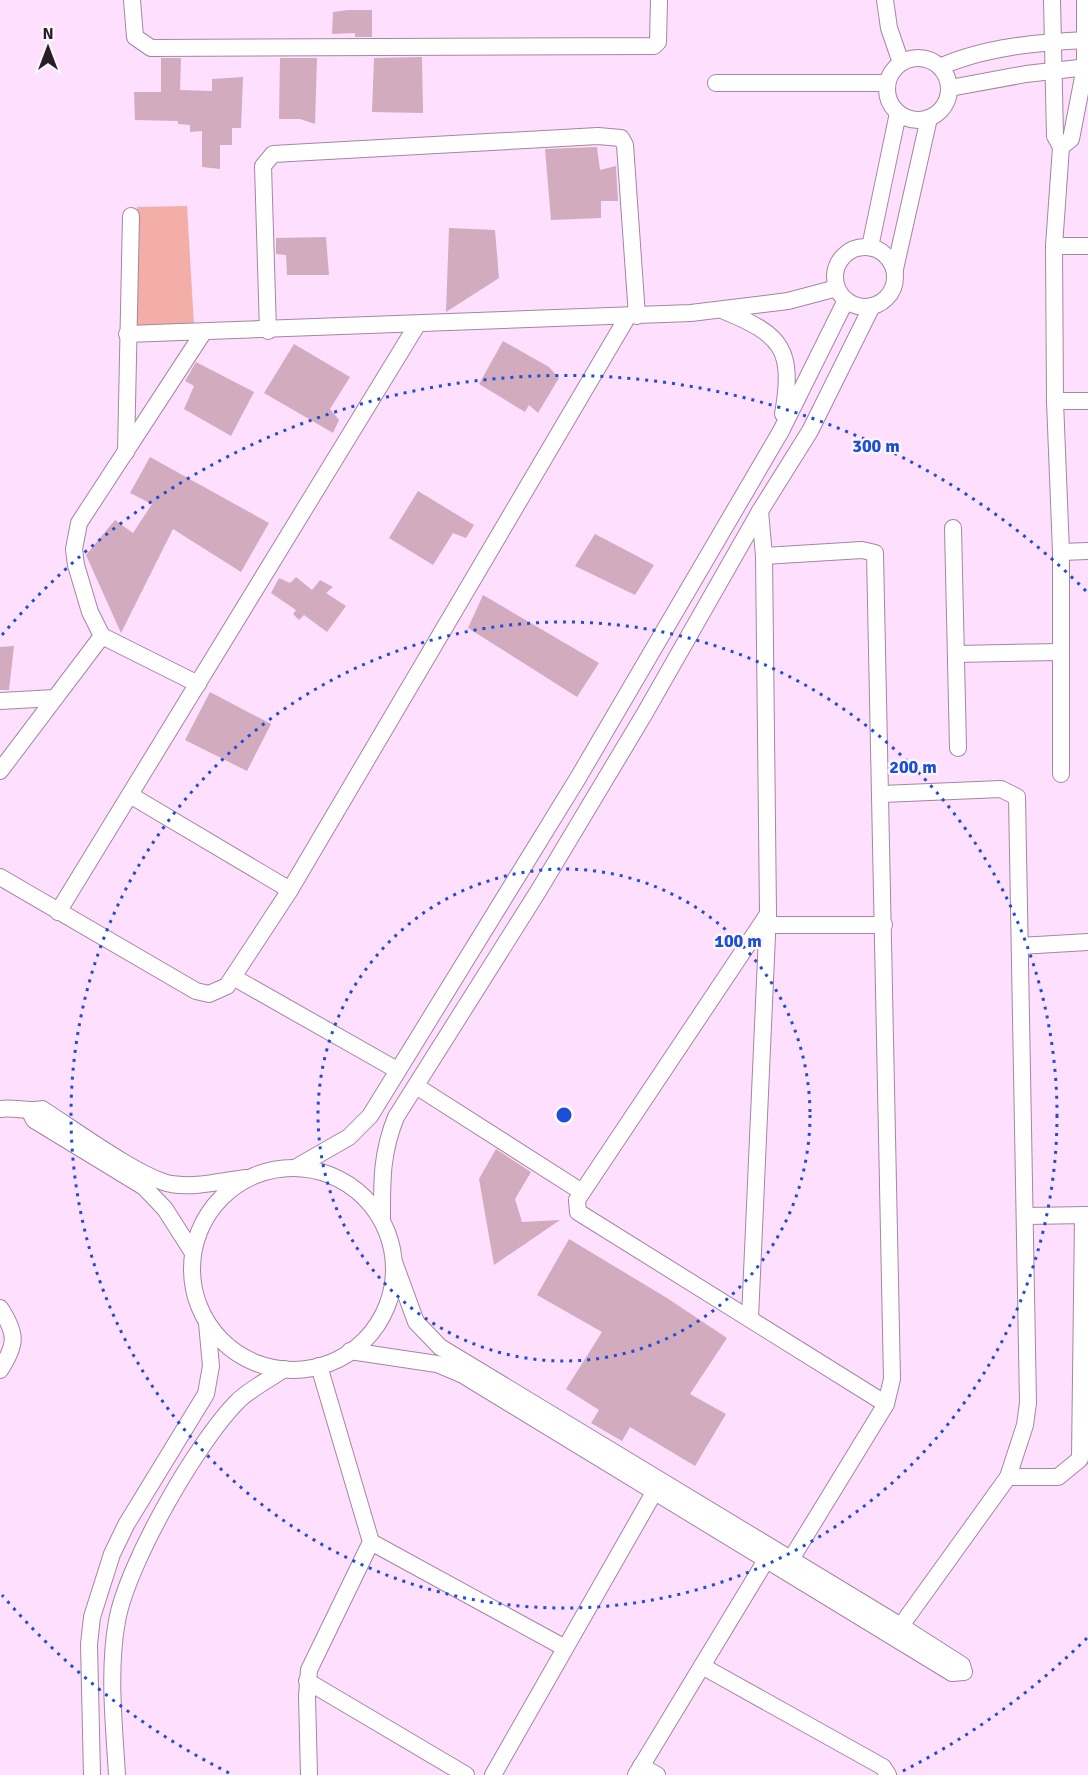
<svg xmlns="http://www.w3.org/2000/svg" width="1088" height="1775" font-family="Signika,sans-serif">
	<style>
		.green { fill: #f3afa7 }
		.building { fill: #d3abbf }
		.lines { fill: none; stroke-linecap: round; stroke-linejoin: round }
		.minor-casing { stroke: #a386a2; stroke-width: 18 }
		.minor { stroke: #fff; stroke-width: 16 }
		.ring { fill: none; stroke: #1d4ed8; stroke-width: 3; stroke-dasharray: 3 6 }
		.centre { fill: #1d4ed8; stroke: #fcf6fc; stroke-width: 3 }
		.ring-label { font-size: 18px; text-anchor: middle; font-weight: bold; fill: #1d4ed8; stroke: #fcf6fc; stroke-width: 5; stroke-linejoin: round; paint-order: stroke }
	</style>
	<rect width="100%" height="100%" fill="#ffdffe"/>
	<polygon class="green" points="187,206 194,326 141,326 131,321 137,207"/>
	<g class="building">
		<polygon points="348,10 372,10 372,37 355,37 355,33 332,34 333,12"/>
		<polygon points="422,57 423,113 372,112 374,58"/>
		<polygon points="161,58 181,58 180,90 212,91 212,79 243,77 241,128 232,128 232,145 220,145 220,169 202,167 202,131 190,132 190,125 178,124 178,121 135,120 134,92 161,92"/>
		<polygon points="280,58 317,58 315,124 300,119 279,119"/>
		<polygon points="597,147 600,170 616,166 618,201 601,201 601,218 551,220 545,149"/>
		<polygon points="449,228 495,230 499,278 446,312"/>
		<polygon points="326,237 329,275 287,275 286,255 276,254 276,238"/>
		<polygon points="503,341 549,367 559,378 538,413 529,405 525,412 479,384"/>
		<polygon points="294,344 350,377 330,409 339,420 333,433 264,393"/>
		<polygon points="196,362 254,392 231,436 184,409 194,386 185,381"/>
		<polygon points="150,457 269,523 241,572 173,529 121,633 86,555 115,520 133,533 152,504 130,493"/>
		<polygon points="418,491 474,525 466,538 453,533 433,565 389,538"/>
		<polygon points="595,534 654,565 635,595 575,566"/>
		<polygon points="296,577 312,590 320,580 333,587 326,593 346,606 327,632 304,615 299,620 293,614 296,610 271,593 279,578 290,583"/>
		<polygon points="483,595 599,663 577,697 468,628"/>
		<polygon points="14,646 9,690 0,690 0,647"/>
		<polygon points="210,692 271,724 247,771 185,740"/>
		<polygon points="496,1149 531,1172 515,1199 522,1222 560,1220 494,1265 479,1179"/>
		<polygon points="569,1239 667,1298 727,1338 690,1394 726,1414 695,1466 630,1427 622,1441 591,1423 599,1410 566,1389 602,1332 537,1295"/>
	</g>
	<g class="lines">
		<defs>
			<g id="minor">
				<polyline points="132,0 135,37 151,48 654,46 658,42 659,0"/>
				<polyline points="885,0 889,28 901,63"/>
				<polyline points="1052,0 1055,136 1061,147 1054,246 1055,401 1061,552 1061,774"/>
				<circle cx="918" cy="89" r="31"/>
				<path d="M940,67c44,-20 100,-25 148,-27"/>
				<polyline points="716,83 887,83"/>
				<polyline points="950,88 1026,74 1088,67"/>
				<polyline points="1061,147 1071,139 1085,67 1085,0"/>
				<polyline points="1054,246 1088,246"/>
				<circle cx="865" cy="277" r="30"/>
				<polyline points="870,247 898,113"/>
				<polyline points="895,269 929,118"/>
				<path d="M724,311c59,24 70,39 59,103"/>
				<polyline points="268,331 263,166 273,154 598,136 621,138 625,145 637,316"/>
				<polyline points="127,334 691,313 788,301 837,288"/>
				<polyline points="1055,401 1088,401"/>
				<polyline points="126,452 131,216"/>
				<polyline points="953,528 958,748"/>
				<polyline points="1061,552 1088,551"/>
				<polyline points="764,556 862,550 875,553 892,1379 886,1404 785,1569"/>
				<polyline points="956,654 1061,652"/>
				<polyline points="198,684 102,636 90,612 76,565 74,549 79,523 203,333"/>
				<polyline points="0,701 55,698"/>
				<polyline points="0,771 102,636"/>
				<polyline points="882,794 1001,789 1017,797 1028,1403 1025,1425 1008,1477 895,1634"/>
				<polyline points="130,795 290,890"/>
				<polyline points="0,877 196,991 209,994 227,986 290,890 628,316"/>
				<polyline points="58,912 417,325"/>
				<polyline points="768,914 577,1200 578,1212 886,1404"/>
				<polyline points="768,925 884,925"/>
				<polyline points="1020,946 1088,942"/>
				<polyline points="233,977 397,1070"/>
				<polyline points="416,1086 582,1192"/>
				<path d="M0,1109c15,-2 28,3 42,0 30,19 98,69 129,75 25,4 50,-3 75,-6"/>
				<polyline points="30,1112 34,1120 144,1187 165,1209 193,1253"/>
				<polyline points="295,1168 349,1137 370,1116 578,778 781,431 846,300"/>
				<circle cx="293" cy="1269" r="101"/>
				<polyline points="1025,1216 1088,1215"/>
				<path d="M382,1221c0,-39 -1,-67 14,-104l143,-227 106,-177 115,-202 50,-80 62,-125"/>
				<path d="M0,1308c17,26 17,36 0,62"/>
				<polyline points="750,1318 768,913 764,556 760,511"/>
				<polyline points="350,1351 437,1364 463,1375 952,1673 964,1672 962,1665 901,1626 440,1347 416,1322 394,1262"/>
				<polyline points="1008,1477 1058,1477 1080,1459 1083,1215"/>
				<polyline points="371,1542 565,1648"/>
				<polyline points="702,1666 883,1767 888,1775"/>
				<polyline points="307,1681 466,1775"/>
				<polyline points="641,1766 657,1775"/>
				<polyline points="92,1775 89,1644 92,1617 112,1554 126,1525 206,1394 211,1366 207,1323"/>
				<path d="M117,1775c-3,-51 -9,-104 0,-154 10,-57 81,-181 122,-221 13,-12 31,-21 45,-31"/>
				<polyline points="309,1775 307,1696 309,1670 371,1542 319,1366"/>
				<polyline points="493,1775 660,1482"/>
				<polyline points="636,1775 771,1552"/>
			</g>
		</defs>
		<use href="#minor" class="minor-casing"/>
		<use href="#minor" class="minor"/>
	</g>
	<g class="ring">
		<circle cx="564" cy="1115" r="246"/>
		<circle cx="564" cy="1115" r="493"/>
		<path d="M1087 1638A739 739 0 0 1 899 1773M229 1773A739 739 0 0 1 2 1595M2 635A739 739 0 0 1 1087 592"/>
	</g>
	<circle cx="564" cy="1115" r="9" class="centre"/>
	<g class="ring-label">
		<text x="876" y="452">300 m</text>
		<text x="913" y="773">200 m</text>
		<text x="738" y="947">100 m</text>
	</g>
	<g transform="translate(48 48)" stroke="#fcf6fc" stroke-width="4.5" paint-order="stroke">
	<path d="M0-4.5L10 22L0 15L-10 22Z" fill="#291d28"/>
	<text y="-9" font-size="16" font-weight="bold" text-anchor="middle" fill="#291d28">N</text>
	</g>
</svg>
